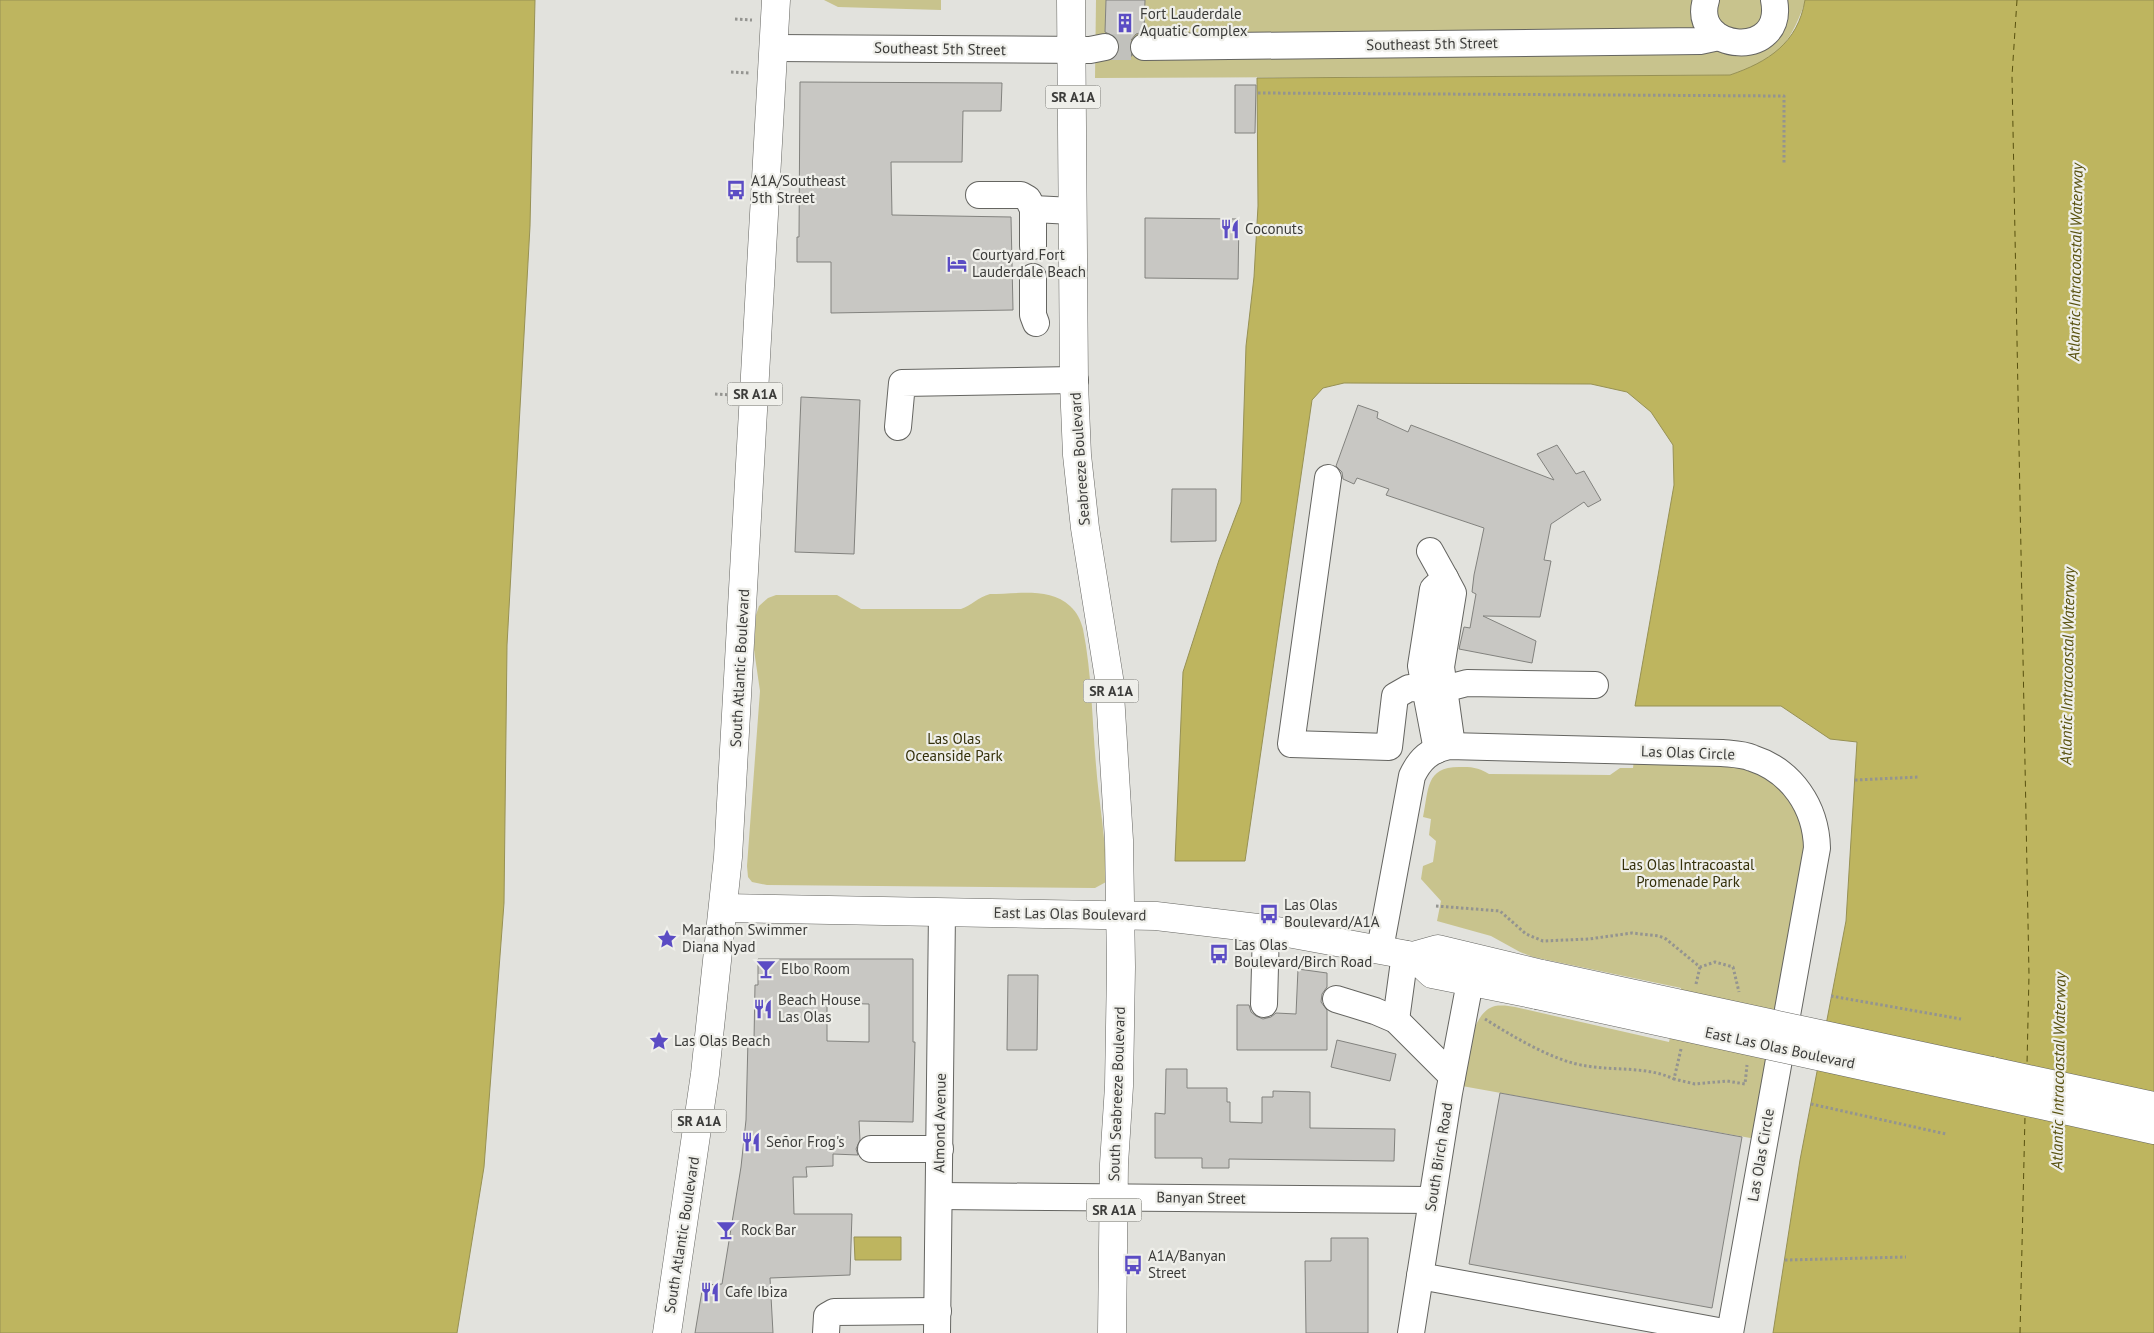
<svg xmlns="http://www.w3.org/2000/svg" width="2154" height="1333" font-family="'PT Sans',sans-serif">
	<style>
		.green { fill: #c8c38d }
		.water { fill: #beb55f; stroke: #979154 }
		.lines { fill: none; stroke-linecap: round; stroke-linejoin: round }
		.ferry { stroke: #58510f; stroke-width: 1; stroke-dasharray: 6 5; stroke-linecap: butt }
		.building { fill: #c8c7c3; stroke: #82827e; fill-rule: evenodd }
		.minor-tunnel { stroke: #c1c1bc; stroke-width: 26; stroke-dasharray: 26 13; stroke-linecap: butt }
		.minor-casing { stroke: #656561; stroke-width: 28 }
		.major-casing { stroke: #656561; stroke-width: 29 }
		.path { stroke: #949490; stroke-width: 3; stroke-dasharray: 2.5 2.5; stroke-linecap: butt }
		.minor { stroke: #fff; stroke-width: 26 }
		.major { stroke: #fff; stroke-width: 28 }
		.major-bridge-casing { stroke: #656561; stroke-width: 29; stroke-linecap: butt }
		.major-bridge { stroke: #fff; stroke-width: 28 }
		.labels { text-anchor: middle; stroke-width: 4.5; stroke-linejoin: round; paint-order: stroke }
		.shield { fill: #efefea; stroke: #72726f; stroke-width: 1 }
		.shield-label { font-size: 14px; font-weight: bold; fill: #3c3c3a }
		.poi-label { font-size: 15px; fill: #3c3c3a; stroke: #efefea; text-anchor: start }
		.street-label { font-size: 15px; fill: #3c3c3a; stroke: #efefea }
		.park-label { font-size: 15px; fill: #332f09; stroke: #efefea }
		.water-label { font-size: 16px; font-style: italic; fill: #58510f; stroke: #efefea }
	</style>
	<rect width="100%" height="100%" fill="#e2e2dd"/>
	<g class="green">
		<polygon points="824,0 941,0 941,10 838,7"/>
		<path d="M1096,0h709v2c-16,45 -29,58 -75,73l-635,3z"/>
		<path d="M990,594c26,0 60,-7 80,12 7,6 11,15 13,23 9,45 9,91 13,136 3,40 11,78 10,117l-11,6 -328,-3 -15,-3 -4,-5 -1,-11 13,-175 -6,-41 2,-35 3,-9 9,-8 8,-3h61l24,14h100c10,-3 17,-12 29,-15z"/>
		<path d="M1634,760l106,2 47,28 19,47 -50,302 -294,-53c4,-22 8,-74 33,-80 7,-1 14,0 20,1l154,35 12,-54 -148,-31 -13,-5 -29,-16 -54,-15 4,-20 -20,-22 2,-13 10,-4 3,-21 -7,-6 2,-16 -8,-2c6,-27 2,-50 36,-50 12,0 19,0 30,7l121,1 10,-7h13z"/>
	</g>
	<g class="water">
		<polygon points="0,0 535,0 530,226 507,645 504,903 484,1167 457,1333 0,1333"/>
		<path d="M1805,0h349v1333h-381l27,-173 46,-239 11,-179 -27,-3 -49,-33h-146l39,-221 -1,-40 -22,-33 -24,-20 -36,-8 -247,-1 -21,5 -11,12 -67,461h-70l8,-189 36,-112 22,-58 5,-156 8,-69 4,-71 -1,-128 473,-3c38,-13 68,-32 75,-75z"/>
		<polygon points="854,1237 901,1237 901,1260 855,1260"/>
	</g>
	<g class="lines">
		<g class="ferry">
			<polyline points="2017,0 2012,76 2029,975 2027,1065"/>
			<polyline points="2020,1333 2025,1116"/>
		</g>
	</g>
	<g class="building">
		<polygon points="1106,0 1145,0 1144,32 1136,34 1131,40 1129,48 1132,56 1117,55 1120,45 1117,38 1105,32"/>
		<polygon points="800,82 1002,83 1001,111 963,111 962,162 891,162 892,215 1011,217 1013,310 831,313 831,262 797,262 797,237 799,237"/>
		<polygon points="1235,85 1256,85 1255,133 1235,133"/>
		<polygon points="1145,218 1239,219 1238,279 1145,278"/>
		<polygon points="801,397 860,400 854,554 795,552"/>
		<polygon points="1358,405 1378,412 1377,418 1408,432 1411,425 1554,480 1537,454 1557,445 1576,474 1584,471 1601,500 1588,507 1584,502 1551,524 1544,560 1551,561 1540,617 1483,616 1536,641 1532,663 1459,649 1464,627 1470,628 1476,594 1472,592 1474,575 1484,528 1386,495 1389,489 1357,478 1354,484 1343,479 1342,472 1336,466"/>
		<polygon points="1172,489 1216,489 1216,541 1171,542"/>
		<path d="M758,959h155v83h2l-2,80 -54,-1 1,19 -4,9 2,6 -25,-1v12l-27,1 1,10h-14l1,37h58l-2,61 -80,3 3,55h-78l8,-48 19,-1 19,-117 5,-47 2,-81 6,1 1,-55h3zM827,1003l42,1v38l-42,-1z"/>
		<polygon points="1298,969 1327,973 1327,987 1322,994 1321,1002 1327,1010 1327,1050 1237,1050 1237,1005 1249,1005 1251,1012 1256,1016 1263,1019 1271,1017 1276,1013 1296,1014"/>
		<polygon points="1008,975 1038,975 1037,1050 1007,1050"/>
		<polygon points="1337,1040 1396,1054 1390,1081 1331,1067"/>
		<polygon points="1166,1069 1187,1069 1187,1088 1227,1088 1227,1102 1230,1102 1230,1122 1262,1123 1262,1097 1273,1097 1273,1091 1310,1092 1310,1128 1395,1129 1394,1161 1229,1159 1229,1168 1202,1168 1202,1158 1155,1158 1155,1113 1165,1114"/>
		<polygon points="1500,1093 1742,1137 1712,1308 1469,1264"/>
		<polygon points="1331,1238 1368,1238 1368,1333 1306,1333 1305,1261 1331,1261"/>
	</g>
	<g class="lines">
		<polyline class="minor-tunnel" points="1105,47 1144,47"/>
		<defs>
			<g id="minor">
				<path d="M1706,0c-16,52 80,61 68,0"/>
				<polyline points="1144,47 1700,41 1719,37"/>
				<polyline points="774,48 1090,50 1105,47"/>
				<polyline points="979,195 1021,195 1028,199 1033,209"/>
				<polyline points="1033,246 1033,209 1073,211"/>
				<polyline points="1033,277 1033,315 1036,323"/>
				<polyline points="898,427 902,383 1075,380"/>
				<polyline points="1328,478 1291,744 1389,747 1395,696 1409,688 1444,689 1467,683 1595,685"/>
				<polyline points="1430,551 1445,578"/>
				<polyline points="1437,750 1421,666 1433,589 1445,578 1453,593 1441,667 1452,746"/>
				<path d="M1380,949l32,-173c8,-17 18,-26 37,-30l273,7c10,1 21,1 30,5 40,13 64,49 65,90l-87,485"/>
				<polyline points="1336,999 1375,1011 1396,1020 1452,1076"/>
				<polyline points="1264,1004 1266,929"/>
				<polyline points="1396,1020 1405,954"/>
				<polyline points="871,1149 940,1149"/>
				<polyline points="939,1196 1432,1200"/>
				<polyline points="1420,1276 1729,1333"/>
				<polyline points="826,1333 827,1316 834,1312 938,1311"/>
				<polyline points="937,1333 942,912"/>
				<polyline points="1411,1333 1449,1093 1470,982"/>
			</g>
			<g id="major">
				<polyline points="1071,0 1074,383 1077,455 1085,528 1109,678 1119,840 1121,967 1119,1086 1114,1164 1112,1333"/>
				<polyline points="724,908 1156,916 1266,929 1413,956 1438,949 1542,974"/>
				<polyline points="1413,956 1432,974 1537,995"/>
				<polyline points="1991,1071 2154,1106"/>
				<polyline points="1987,1093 2154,1130"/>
				<polyline points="667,1333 705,1074 728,857 776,0"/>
			</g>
		</defs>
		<use href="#minor" class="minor-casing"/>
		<use href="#major" class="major-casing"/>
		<g class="path">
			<polyline points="735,19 752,20"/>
			<polyline points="731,72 749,73"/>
			<polyline points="1258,93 1784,96 1784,163"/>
			<polyline points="715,394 732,395"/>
			<polyline points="1855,780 1919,777"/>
			<polyline points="1436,906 1500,911 1526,934 1543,941 1589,939 1632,933 1659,936 1666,939 1700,967 1715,962 1733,967 1739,992"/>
			<polyline points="1696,984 1700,967"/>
			<polyline points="1831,996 1961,1019"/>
			<path d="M1485,1019c27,17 70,43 102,47 30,5 59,0 87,13"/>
			<polyline points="1681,1049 1674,1079 1695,1084 1727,1081 1745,1084 1747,1065"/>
			<polyline points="1811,1104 1946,1134"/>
			<polyline points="1785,1260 1906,1257"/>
		</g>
		<use href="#minor" class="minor"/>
		<use href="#major" class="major"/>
		<defs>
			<g id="major-bridge">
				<polyline points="1542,974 1991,1071"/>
				<polyline points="1537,995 1987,1093"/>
			</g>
		</defs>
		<use href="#major-bridge" class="major-bridge-casing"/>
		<use href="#major-bridge" class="major-bridge"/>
	</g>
	<defs>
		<symbol id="building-bare" viewBox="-9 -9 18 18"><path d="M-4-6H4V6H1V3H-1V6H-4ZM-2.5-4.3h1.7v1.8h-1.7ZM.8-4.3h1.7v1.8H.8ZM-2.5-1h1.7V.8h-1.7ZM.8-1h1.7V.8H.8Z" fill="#5b4cc4" stroke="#efefea" stroke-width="2.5" paint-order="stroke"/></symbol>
		<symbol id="bus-bare" viewBox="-9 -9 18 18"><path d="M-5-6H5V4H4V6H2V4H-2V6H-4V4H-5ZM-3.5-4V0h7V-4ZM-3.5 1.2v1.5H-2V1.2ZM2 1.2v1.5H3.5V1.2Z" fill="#5b4cc4" stroke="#efefea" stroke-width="2.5" paint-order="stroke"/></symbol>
		<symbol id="restaurant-bare" viewBox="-9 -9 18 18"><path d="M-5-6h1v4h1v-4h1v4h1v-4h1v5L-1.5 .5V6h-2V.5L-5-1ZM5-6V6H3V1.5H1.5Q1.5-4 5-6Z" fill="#5b4cc4" stroke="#efefea" stroke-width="2.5" paint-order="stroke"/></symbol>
		<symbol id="hotel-bare" viewBox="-9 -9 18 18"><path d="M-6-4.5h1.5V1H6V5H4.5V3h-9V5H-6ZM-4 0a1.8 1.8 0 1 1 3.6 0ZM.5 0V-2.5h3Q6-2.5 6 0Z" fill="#5b4cc4" stroke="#efefea" stroke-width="2.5" paint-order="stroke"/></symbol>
		<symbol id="sight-bare" viewBox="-9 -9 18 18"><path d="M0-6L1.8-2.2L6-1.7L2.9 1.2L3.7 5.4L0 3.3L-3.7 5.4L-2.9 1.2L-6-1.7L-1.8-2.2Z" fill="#5b4cc4" stroke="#efefea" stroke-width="2.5" paint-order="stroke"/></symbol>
		<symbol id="bar-bare" viewBox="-9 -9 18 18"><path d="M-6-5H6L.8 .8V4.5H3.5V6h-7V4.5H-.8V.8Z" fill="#5b4cc4" stroke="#efefea" stroke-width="2.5" paint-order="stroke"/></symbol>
	</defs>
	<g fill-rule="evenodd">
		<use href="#building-bare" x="1111" y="9" width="28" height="28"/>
		<use href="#bus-bare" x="722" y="176" width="28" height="28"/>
		<use href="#restaurant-bare" x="1216" y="215" width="28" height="28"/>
		<use href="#hotel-bare" x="943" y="250" width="28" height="28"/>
		<use href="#bus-bare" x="1255" y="900" width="28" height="28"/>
		<use href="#sight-bare" x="653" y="925" width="28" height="28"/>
		<use href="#bus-bare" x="1205" y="940" width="28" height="28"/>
		<use href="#bar-bare" x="752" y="955" width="28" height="28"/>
		<use href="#restaurant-bare" x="749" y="995" width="28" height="28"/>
		<use href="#sight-bare" x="645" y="1027" width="28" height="28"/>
		<use href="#restaurant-bare" x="737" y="1128" width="28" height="28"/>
		<use href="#bar-bare" x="712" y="1216" width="28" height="28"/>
		<use href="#bus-bare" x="1119" y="1251" width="28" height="28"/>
		<use href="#restaurant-bare" x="696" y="1278" width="28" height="28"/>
	</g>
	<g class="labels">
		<g class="shield">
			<rect x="1045.5" y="85.5" width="55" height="23" rx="4"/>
			<rect x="727.5" y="382.5" width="55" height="23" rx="4"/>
			<rect x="1083.5" y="679.5" width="55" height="23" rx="4"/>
			<rect x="671.5" y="1109.5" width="55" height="23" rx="4"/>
			<rect x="1086.5" y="1198.5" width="55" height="23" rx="4"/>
		</g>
		<g class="shield-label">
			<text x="1073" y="102">SR A1A</text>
			<text x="755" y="399">SR A1A</text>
			<text x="1111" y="696">SR A1A</text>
			<text x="699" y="1126">SR A1A</text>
			<text x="1114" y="1215">SR A1A</text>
		</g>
		<g class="poi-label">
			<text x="1140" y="19">Fort Lauderdale<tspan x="1140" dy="17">Aquatic Complex</tspan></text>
			<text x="751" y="186">A1A/Southeast<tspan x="751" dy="17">5th Street</tspan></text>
			<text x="1245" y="234">Coconuts</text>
			<text x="972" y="260">Courtyard Fort<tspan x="972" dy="17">Lauderdale Beach</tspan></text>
			<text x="1284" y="910">Las Olas<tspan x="1284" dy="17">Boulevard/A1A</tspan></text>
			<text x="682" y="935">Marathon Swimmer<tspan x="682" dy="17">Diana Nyad</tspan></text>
			<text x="1234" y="950">Las Olas<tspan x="1234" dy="17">Boulevard/Birch Road</tspan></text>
			<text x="781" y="974">Elbo Room</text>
			<text x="778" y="1005">Beach House<tspan x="778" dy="17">Las Olas</tspan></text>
			<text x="674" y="1046">Las Olas Beach</text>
			<text x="766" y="1147">Señor Frog's</text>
			<text x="741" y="1235">Rock Bar</text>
			<text x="1148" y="1261">A1A/Banyan<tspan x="1148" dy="17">Street</tspan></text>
			<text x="725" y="1297">Cafe Ibiza</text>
		</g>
		<g class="street-label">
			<text transform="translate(1432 44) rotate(-1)" y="5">Southeast 5th Street</text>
			<text transform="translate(940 49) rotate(1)" y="5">Southeast 5th Street</text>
			<text transform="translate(1080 459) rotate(-94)" y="5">Seabreeze Boulevard</text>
			<text transform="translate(740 668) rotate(-87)" y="5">South Atlantic Boulevard</text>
			<text transform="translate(1688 753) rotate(2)" y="5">Las Olas Circle</text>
			<text transform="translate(1070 914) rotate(1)" y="5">East Las Olas Boulevard</text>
			<text transform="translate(1780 1048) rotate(12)" y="5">East Las Olas Boulevard</text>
			<text transform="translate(1117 1094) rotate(-88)" y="5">South Seabreeze Boulevard</text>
			<text transform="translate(940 1123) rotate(-89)" y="5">Almond Avenue</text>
			<text transform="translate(1761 1155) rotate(-80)" y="5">Las Olas Circle</text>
			<text transform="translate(1439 1157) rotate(-81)" y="5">South Birch Road</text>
			<text transform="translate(1201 1198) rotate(1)" y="5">Banyan Street</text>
			<text transform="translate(682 1235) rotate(-81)" y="5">South Atlantic Boulevard</text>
		</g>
		<g class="park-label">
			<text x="954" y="744">Las Olas<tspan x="954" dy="17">Oceanside Park</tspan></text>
			<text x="1688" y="870">Las Olas Intracoastal<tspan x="1688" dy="17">Promenade Park</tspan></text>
		</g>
		<g class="water-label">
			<text transform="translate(2075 262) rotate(-89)" y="6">Atlantic Intracoastal Waterway</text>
			<text transform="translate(2067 666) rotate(-89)" y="6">Atlantic Intracoastal Waterway</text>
			<text transform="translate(2058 1071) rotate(-89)" y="6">Atlantic Intracoastal Waterway</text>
		</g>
	</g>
</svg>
